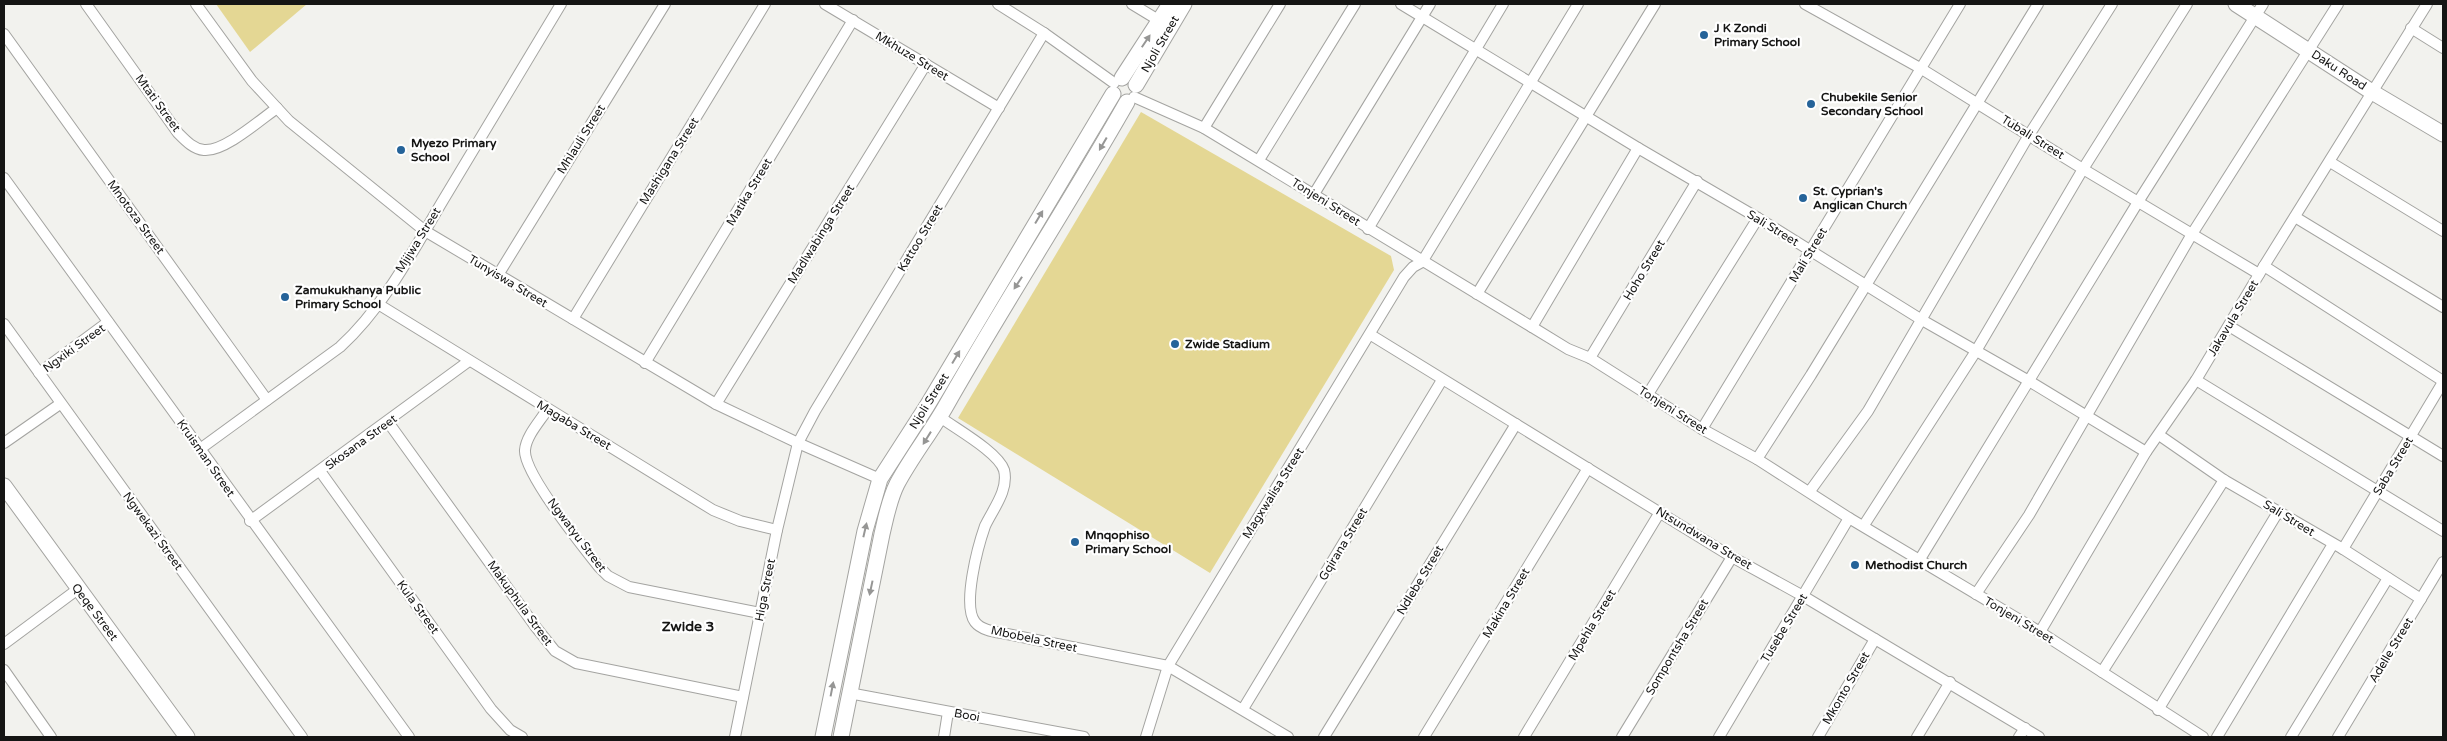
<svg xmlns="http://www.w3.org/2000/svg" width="2447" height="741" font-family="'Varela Round',sans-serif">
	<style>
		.pitch { fill: #e4d794 }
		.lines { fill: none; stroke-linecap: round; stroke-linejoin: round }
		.street-casing { stroke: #a4a4a1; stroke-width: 12 }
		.secondary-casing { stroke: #a4a4a1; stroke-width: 17 }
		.street { stroke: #fff; stroke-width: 10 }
		.secondary { stroke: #fff; stroke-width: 15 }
		.oneway { fill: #969695 }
		.poi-dot { fill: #256399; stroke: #fff; stroke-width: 2 }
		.labels { text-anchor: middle; stroke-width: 4.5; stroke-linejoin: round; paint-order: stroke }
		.poi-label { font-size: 12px; font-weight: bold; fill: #151514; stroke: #fff; text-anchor: start }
		.street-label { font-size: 12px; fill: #151514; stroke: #fff }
		.neighbourhood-label { font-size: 14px; font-weight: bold; fill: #151514; stroke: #fff }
	</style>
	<rect width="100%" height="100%" fill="#f2f2ee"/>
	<g class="pitch">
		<polygon points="216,4 307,4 250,52"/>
		<polygon points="1141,112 1391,256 1394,270 1210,573 958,418"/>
	</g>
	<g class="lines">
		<defs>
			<g id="street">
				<path d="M86,4l92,129c7,7 15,16 26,17 20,2 56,-30 73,-42"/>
				<polyline points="196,4 252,81 289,121 425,231 716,404 798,443 880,479"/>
				<polyline points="825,4 999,108"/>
				<polyline points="998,4 1044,33 1114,83"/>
				<polyline points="1132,4 1160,21"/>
				<polyline points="1401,4 1638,148 1758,218 1922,320 2029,381 2146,452"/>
				<polyline points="1805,4 1920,68 2083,169 2259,274"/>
				<polyline points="2411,28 2443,48"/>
				<polyline points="4,34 267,400"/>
				<polyline points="1134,97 1204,128 1532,327 1568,349 1590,358 1702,429 1757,459 1849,518 2040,632 2203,737"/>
				<polyline points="1204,128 1280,4"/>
				<polyline points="1259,160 1355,4"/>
				<polyline points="2330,162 2443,231"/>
				<polyline points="4,178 409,737"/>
				<polyline points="1314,194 1430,4"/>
				<polyline points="2295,217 2443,307"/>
				<polyline points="1368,229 1503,4"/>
				<polyline points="2264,266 2443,381"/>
				<polyline points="498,275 665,4"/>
				<polyline points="1477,294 1655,4"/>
				<polyline points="378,304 713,510 740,521 777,530"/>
				<polyline points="573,319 765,4"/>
				<polyline points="4,324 302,737"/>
				<polyline points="2229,326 2443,456"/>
				<polyline points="1532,327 1638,148"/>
				<polyline points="1371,335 1732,557 1803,596 2039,737"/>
				<polyline points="1590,358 1697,181"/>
				<polyline points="645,363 853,20"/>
				<polyline points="39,373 108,322"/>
				<polyline points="2196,380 2443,531"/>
				<polyline points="1648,394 1758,218"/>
				<polyline points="716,404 926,64"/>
				<path d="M547,410c-7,11 -21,26 -22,40 -2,22 58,97 74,117l9,9 21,11 131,26"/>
				<path d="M940,417c16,12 58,35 64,53 5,20 -11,39 -19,56 -7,20 -23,79 -10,96 7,9 22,10 32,12l161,32 120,71"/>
				<polyline points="388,422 535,626 555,651 576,663 743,697"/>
				<polyline points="1702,429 1960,4"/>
				<polyline points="2159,435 2224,480 2343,549 2421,599"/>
				<polyline points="4,443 60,404"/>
				<path d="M200,449l140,-102c43,-39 73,-96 102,-145 40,-66 79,-132 119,-198"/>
				<polyline points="1757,459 1811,375 2038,4"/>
				<polyline points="320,471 491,709 510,730 522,737"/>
				<polyline points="1810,491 1868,411 2029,135 2112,4"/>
				<polyline points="250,521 469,361"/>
				<polyline points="1864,525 1976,351 2083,169 2187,4"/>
				<polyline points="2343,549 2443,382"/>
				<polyline points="1920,559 2138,202 2263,4"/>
				<polyline points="1976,594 2029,515 2192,234 2338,4"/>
				<polyline points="2040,632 2146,452 2196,380 2264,266 2427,4"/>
				<polyline points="4,644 78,589"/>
				<polyline points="4,670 51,737"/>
				<polyline points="2102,672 2224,480"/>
				<polyline points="849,693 1084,737"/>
				<polyline points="1243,709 1442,380"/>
				<polyline points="2158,710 2278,512"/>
				<polyline points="735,737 777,530 798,443 815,411 1044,33"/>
				<polyline points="944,737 948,712"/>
				<polyline points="1146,737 1168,666 1404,277 1413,267 1422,262 1578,4"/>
				<polyline points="1324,737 1516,424"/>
				<polyline points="1424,737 1588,468"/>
				<polyline points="1524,737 1660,512"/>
				<polyline points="1622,737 1732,557"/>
				<polyline points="1719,737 1849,518"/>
				<polyline points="1818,737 1875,639"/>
				<polyline points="1917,737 1950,682"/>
				<polyline points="2019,737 2025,728"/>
				<polyline points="2217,737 2333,544"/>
				<polyline points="2291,737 2388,578"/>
				<polyline points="2338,737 2443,562"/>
			</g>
			<g id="secondary">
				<polyline points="2236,4 2372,92 2443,134"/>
				<polyline points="1122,78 1170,4"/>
				<polyline points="1136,85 1184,4"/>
				<polyline points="4,486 187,737"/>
				<polyline points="823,737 865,531 880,479 927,406 1113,94"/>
				<path d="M841,737l41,-203c4,-17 7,-34 15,-50 15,-28 35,-53 50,-80 58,-102 122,-200 180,-302"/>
			</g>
		</defs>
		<use href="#street" class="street-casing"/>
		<use href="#secondary" class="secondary-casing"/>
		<use href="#street" class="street"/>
		<use href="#secondary" class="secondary"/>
	</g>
	<defs><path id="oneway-solid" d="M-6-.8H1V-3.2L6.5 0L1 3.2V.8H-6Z" transform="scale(1.25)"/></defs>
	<g class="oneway">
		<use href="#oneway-solid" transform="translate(1146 41) rotate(-56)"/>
		<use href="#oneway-solid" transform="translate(1103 144) rotate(120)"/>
		<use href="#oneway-solid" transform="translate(1039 217) rotate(-59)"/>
		<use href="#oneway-solid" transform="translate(1018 283) rotate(123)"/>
		<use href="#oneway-solid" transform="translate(956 357) rotate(-59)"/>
		<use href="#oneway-solid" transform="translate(927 438) rotate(122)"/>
		<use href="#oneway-solid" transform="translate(865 530) rotate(-77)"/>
		<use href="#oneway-solid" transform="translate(871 588) rotate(102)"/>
		<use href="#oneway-solid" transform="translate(832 689) rotate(-79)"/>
	</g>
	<g class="poi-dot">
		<circle cx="1704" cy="35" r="5"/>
		<circle cx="1811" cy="104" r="5"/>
		<circle cx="401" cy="150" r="5"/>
		<circle cx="1803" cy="198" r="5"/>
		<circle cx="285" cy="297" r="5"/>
		<circle cx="1175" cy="344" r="5"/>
		<circle cx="1075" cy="542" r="5"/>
		<circle cx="1855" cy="565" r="5"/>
	</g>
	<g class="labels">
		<g class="poi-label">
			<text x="1714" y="32">J K Zondi<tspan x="1714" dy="14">Primary School</tspan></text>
			<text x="1821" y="101">Chubekile Senior<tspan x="1821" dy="14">Secondary School</tspan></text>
			<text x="411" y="147">Myezo Primary<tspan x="411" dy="14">School</tspan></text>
			<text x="1813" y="195">St. Cyprian's<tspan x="1813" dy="14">Anglican Church</tspan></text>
			<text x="295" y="294">Zamukukhanya Public<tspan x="295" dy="14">Primary School</tspan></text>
			<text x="1185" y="348">Zwide Stadium</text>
			<text x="1085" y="539">Mnqophiso<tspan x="1085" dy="14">Primary School</tspan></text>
			<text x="1865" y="569">Methodist Church</text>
		</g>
		<g class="street-label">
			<text transform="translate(1160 44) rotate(-60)" y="4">Njoli Street</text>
			<text transform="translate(912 56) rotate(31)" y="4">Mkhuze Street</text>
			<text transform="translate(2339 70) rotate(33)" y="4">Daku Road</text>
			<text transform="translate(158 103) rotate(54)" y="4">Mtati Street</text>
			<text transform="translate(2033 137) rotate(32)" y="4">Tubali Street</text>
			<text transform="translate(581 139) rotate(-58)" y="4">Mhlauli Street</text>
			<text transform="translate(669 161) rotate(-58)" y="4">Mashigana Street</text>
			<text transform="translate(749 192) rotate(-59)" y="4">Matika Street</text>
			<text transform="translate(1326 202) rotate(32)" y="4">Tonjeni Street</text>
			<text transform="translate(136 217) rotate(54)" y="4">Mnotoza Street</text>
			<text transform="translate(1773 228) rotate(31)" y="4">Sali Street</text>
			<text transform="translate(821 234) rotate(-58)" y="4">Madlwabinga Street</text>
			<text transform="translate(920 238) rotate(-59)" y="4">Kattoo Street</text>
			<text transform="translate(418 240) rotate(-58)" y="4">Mjijwa Street</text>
			<text transform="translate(1808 255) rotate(-59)" y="4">Mali Street</text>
			<text transform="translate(1644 270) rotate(-59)" y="4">Hoho Street</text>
			<text transform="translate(508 281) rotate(31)" y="4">Tunyiswa Street</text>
			<text transform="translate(2233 318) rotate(-59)" y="4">Jakavula Street</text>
			<text transform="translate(74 348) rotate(-36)" y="4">Ngxiki Street</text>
			<text transform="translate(929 401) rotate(-58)" y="4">Njoli Street</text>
			<text transform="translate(1673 410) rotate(32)" y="4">Tonjeni Street</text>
			<text transform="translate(574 425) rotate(31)" y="4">Magaba Street</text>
			<text transform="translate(361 442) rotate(-36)" y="4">Skosana Street</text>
			<text transform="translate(206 458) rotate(55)" y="4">Kruisman Street</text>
			<text transform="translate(2393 466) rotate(-59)" y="4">Saba Street</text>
			<text transform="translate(1273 493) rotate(-58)" y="4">Magxwalisa Street</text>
			<text transform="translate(2289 518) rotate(31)" y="4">Sali Street</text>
			<text transform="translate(153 531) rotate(54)" y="4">Ngwekazi Street</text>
			<text transform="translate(577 535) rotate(53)" y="4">Ngwatyu Street</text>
			<text transform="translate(1704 538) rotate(31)" y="4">Ntsundwana Street</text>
			<text transform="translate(1343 544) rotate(-59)" y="4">Gqirana Street</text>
			<text transform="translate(1420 580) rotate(-59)" y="4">Ndlebe Street</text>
			<text transform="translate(765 590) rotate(-79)" y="4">Higa Street</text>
			<text transform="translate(520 603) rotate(54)" y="4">Makuphula Street</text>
			<text transform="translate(1506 603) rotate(-59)" y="4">Makina Street</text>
			<text transform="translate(418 607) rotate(54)" y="4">Kula Street</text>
			<text transform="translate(95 612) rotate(53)" y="4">Qeqe Street</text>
			<text transform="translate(2019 620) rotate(31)" y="4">Tonjeni Street</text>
			<text transform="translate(1592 625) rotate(-59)" y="4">Mpehla Street</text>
			<text transform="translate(1784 628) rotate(-59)" y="4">Tusebe Street</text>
			<text transform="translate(1034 639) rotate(12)" y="4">Mbobela Street</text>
			<text transform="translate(1677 647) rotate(-59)" y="4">Sompontsha Street</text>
			<text transform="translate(2391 650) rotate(-59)" y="4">Adelle Street</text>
			<text transform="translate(1846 688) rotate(-60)" y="4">Mkonto Street</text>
			<text transform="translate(967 715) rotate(10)" y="4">Booi</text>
		</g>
		<g class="neighbourhood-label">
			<text x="688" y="631">Zwide 3</text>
		</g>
	</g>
	<rect width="2447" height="741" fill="none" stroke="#151514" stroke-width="10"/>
</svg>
